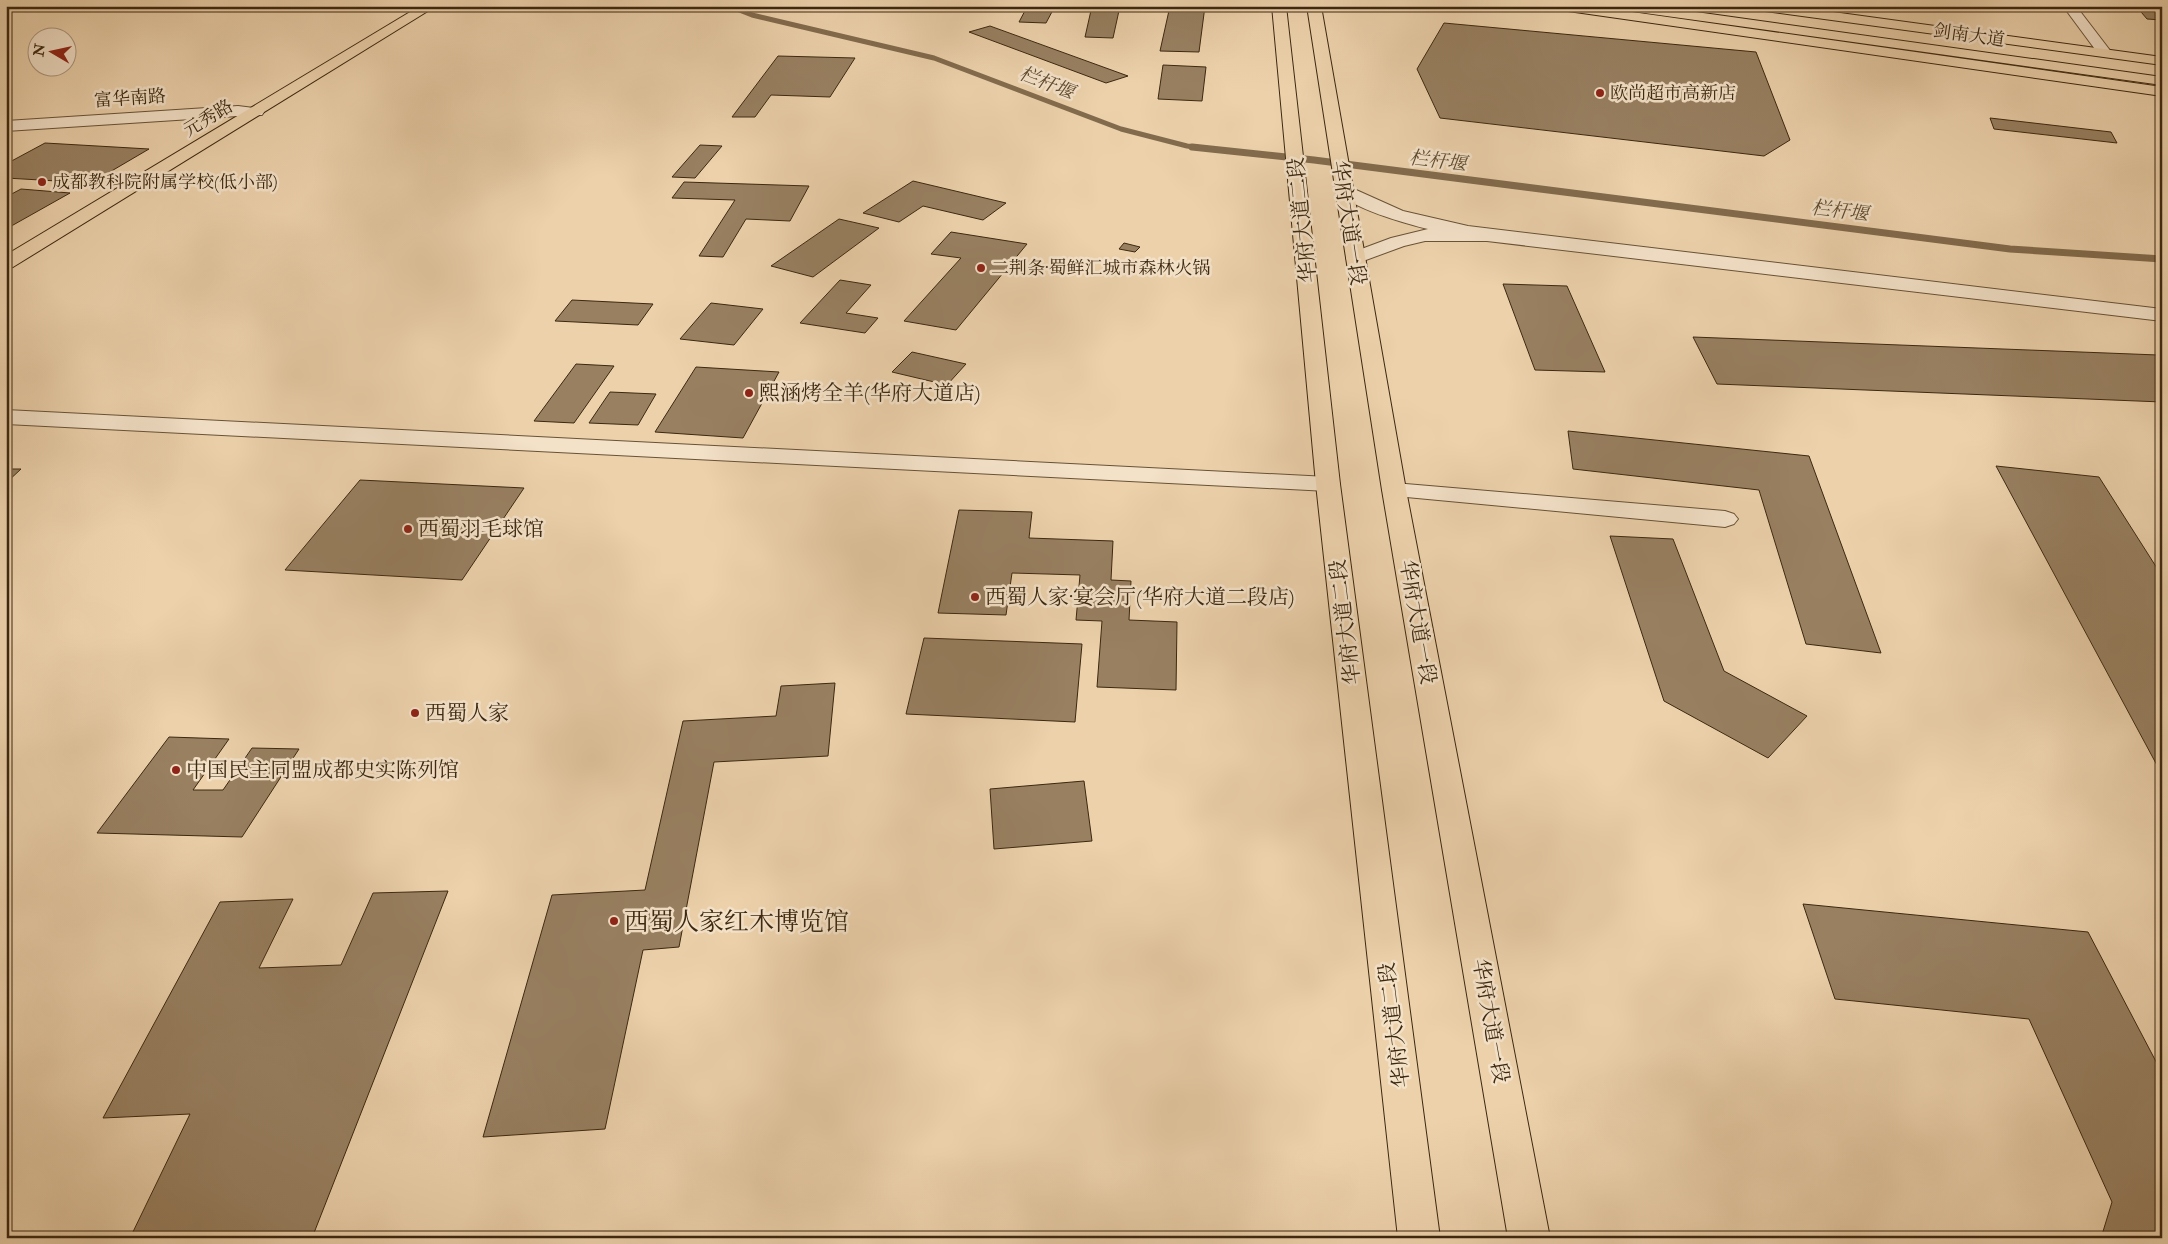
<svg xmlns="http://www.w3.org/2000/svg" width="2168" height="1244" font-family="'IM FELL Double Pica','Noto Serif SC',serif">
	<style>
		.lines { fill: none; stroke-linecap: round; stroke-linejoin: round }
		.stream-far1 { stroke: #826b4d; stroke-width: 5 }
		.stream { stroke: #826b4d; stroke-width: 7 }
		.building { fill: #988061; stroke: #3c2810 }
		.minor-casing { stroke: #685237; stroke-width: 2 }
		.major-casing { stroke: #3c2810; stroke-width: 2 }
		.highway-casing { stroke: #3c2810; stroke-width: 2 }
		.minor { fill: #f3e1c8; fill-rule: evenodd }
		.major { fill: #ecd1ab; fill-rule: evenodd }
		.highway { fill: #ecd1ab; fill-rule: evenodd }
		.poi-dot { fill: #8f2418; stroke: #f3e1c8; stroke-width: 2 }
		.labels { text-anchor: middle; stroke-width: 5; stroke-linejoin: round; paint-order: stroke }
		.far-street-label { font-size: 18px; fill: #3c2810; stroke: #f3e1c8 }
		.far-poi-label { font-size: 18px; fill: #3c2810; stroke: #f3e1c8; text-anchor: start }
		.far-water-label { font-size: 19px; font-style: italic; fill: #5f4a2f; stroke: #f3e1c8 }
		.street-label { font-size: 21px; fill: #3c2810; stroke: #f3e1c8 }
		.poi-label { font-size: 21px; fill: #3c2810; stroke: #f3e1c8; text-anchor: start }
		.near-poi-label { font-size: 25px; fill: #3c2810; stroke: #f3e1c8; text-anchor: start }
	</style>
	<rect width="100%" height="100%" fill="#ecd1ab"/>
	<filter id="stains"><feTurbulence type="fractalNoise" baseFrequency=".004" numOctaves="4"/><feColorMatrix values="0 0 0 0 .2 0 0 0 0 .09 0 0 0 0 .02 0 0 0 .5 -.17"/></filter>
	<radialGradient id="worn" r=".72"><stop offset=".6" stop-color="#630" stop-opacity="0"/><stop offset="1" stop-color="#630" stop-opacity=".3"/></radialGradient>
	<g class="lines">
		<polyline class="stream-far1" points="729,6 752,15 934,58 1121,129 1187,146 1203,148"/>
		<polyline class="stream" points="1192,147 1314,160 2010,249 2162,259"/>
	</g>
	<g class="building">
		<polygon points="1092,6 1120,6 1113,38 1085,37"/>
		<polygon points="1170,6 1205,6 1199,52 1160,51"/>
		<polygon points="2136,6 2162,6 2162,20 2147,19"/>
		<polygon points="1027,7 1054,8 1046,23 1019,22"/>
		<polygon points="1444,23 1756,52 1790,140 1764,156 1440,118 1417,69"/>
		<polygon points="990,26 1128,76 1106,83 969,32"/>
		<polygon points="778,56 855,58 830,97 771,95 755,117 732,117"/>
		<polygon points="1163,65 1206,67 1202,101 1158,99"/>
		<polygon points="1990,118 2111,132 2117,143 1994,129"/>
		<polygon points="45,143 149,149 91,183 6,178 6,164"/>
		<polygon points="700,145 722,146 695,178 672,177"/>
		<polygon points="913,181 1006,203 983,220 923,206 899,222 863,213"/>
		<polygon points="684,182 809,186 790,221 746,219 723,257 699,256 735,200 672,198"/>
		<polygon points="21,189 70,193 6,229 6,197"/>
		<polygon points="839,219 879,228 813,277 771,266"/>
		<polygon points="951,232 1027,244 956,330 904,321 961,258 931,254"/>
		<polygon points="1124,243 1140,247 1135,252 1119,249"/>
		<polygon points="840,280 871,285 846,313 878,318 865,333 800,323"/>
		<polygon points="1503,284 1567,286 1605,372 1535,370"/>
		<polygon points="572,300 653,304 638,325 555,321"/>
		<polygon points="711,303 763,309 734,345 680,339"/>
		<polygon points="1693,337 2158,355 2162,359 2162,402 1717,384"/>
		<polygon points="912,352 966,364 947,385 892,372"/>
		<polygon points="576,364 614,366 574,423 534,421"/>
		<polygon points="696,367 779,372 743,438 655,432"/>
		<polygon points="610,392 656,394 638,425 589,423"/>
		<polygon points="1568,431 1809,456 1881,653 1806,644 1759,490 1573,469"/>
		<polygon points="1996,466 2099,477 2162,576 2162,770 2159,769"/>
		<polygon points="6,469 21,469 6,483"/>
		<polygon points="360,480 524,488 462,580 285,570"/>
		<polygon points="959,510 1032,512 1029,538 1113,541 1111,580 1131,581 1129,620 1177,622 1176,690 1097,687 1102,621 1076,620 1080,575 1012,573 1006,615 938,613"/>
		<polygon points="1610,536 1673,539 1724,671 1807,716 1768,758 1664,701"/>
		<polygon points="924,638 1082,644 1075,722 906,714"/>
		<polygon points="835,683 828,756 714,762 679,947 643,950 605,1129 483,1137 552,895 645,890 683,721 776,716 781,686"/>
		<polygon points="169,737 229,739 193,790 223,790 252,748 299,749 242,837 97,833"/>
		<polygon points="1084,781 1092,841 994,849 990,789"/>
		<polygon points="448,891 312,1238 130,1238 190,1114 103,1118 220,902 293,899 259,968 341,965 373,893"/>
		<polygon points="1803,904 2088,932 2162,1073 2162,1238 2101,1238 2112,1202 2029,1019 1835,999"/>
	</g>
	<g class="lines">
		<defs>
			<g id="minor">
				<polygon points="2063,6 2076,6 2112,53 2110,56 2100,56"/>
				<polygon points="238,106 262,109 264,112 262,115 238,116 6,131 6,121"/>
				<path d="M1345,185l58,26 65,15 694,83v12l-675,-80h-62l-21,5 -49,18 -7,-2 -2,-4 2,-4 43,-16 37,-9c-21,-5 -79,-21 -92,-39l3,-4z"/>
				<polygon points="6,410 1328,477 1337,479 1340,484 1337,489 1328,491 6,424"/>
				<polygon points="1394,483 1725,511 1734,514 1738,519 1734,524 1725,527 1385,495 1382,490 1385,485"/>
			</g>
			<g id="major">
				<polygon points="420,6 436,6 13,267 6,269 6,255"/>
				<polygon points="1272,6 1286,6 1340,484 1440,1238 1398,1238 1316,484"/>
				<polygon points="1307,6 1321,6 1406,490 1550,1238 1508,1238 1382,490"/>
				<polygon points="1555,6 1590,6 2162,87 2162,96 1561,10"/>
				<polygon points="1752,6 1789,6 2162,57 2162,65 1758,10"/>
			</g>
			<polygon id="highway" points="1617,6 1653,6 2162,77 2162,85 1623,10"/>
		</defs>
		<use href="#minor" class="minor-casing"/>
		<use href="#major" class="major-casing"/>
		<use href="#highway" class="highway-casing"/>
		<use href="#minor" class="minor"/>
		<use href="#major" class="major"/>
		<use href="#highway" class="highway"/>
	</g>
	<g class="poi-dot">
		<circle cx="1600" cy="93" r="5"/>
		<circle cx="42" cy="182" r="5"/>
		<circle cx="981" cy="268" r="5"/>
		<circle cx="749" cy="393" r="5"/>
		<circle cx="408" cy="529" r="5"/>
		<circle cx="975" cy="597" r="5"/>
		<circle cx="415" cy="713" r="5"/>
		<circle cx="176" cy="770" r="5"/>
		<circle cx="614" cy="921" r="5"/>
	</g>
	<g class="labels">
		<g class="far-street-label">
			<text transform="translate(1969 35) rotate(8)" y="6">剑南大道</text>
			<text transform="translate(130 98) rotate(-4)" y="6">富华南路</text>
			<text transform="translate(208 118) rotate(-31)" y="6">元秀路</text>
		</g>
		<g class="far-poi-label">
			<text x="1610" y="99">欧尚超市高新店</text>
			<text x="52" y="188">成都教科院附属学校(低小部)</text>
			<text x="991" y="274">二荆条·蜀鲜汇城市森林火锅</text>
		</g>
		<g class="far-water-label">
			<text transform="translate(1047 82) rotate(21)" y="7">栏杆堰</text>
			<text transform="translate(1438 160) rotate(7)" y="7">栏杆堰</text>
			<text transform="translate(1840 210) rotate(7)" y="7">栏杆堰</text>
		</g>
		<g class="street-label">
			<text transform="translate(1302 220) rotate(-96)" y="7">华府大道二段</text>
			<text transform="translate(1349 223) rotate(81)" y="7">华府大道一段</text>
			<text transform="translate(1345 622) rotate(-97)" y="7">华府大道二段</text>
			<text transform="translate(1418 622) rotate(80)" y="7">华府大道一段</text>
			<text transform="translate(1491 1021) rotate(80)" y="7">华府大道一段</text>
			<text transform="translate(1394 1025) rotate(-97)" y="7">华府大道二段</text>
		</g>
		<g class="poi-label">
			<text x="759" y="400">熙涵烤全羊(华府大道店)</text>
			<text x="418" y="536">西蜀羽毛球馆</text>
			<text x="985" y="604">西蜀人家·宴会厅(华府大道二段店)</text>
			<text x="425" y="720">西蜀人家</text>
			<text x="186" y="777">中国民主同盟成都史实陈列馆</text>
		</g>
		<g class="near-poi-label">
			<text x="624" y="930">西蜀人家红木博览馆</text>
		</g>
	</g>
	<rect width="2168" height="1244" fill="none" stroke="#ecd1ab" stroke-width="25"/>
	<rect x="8" y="8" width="2153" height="1229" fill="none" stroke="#3c2810" stroke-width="2.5"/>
	<rect x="12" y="12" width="2143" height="1219" fill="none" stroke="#3c2810"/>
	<g transform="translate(52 52) rotate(279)"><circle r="24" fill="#f3e1c8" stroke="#aa977e"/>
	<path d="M0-4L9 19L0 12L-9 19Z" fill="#8f2418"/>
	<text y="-8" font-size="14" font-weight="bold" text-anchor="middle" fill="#3c2810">N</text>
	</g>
	<rect width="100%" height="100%" filter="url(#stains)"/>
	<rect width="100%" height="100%" fill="url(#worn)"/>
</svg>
